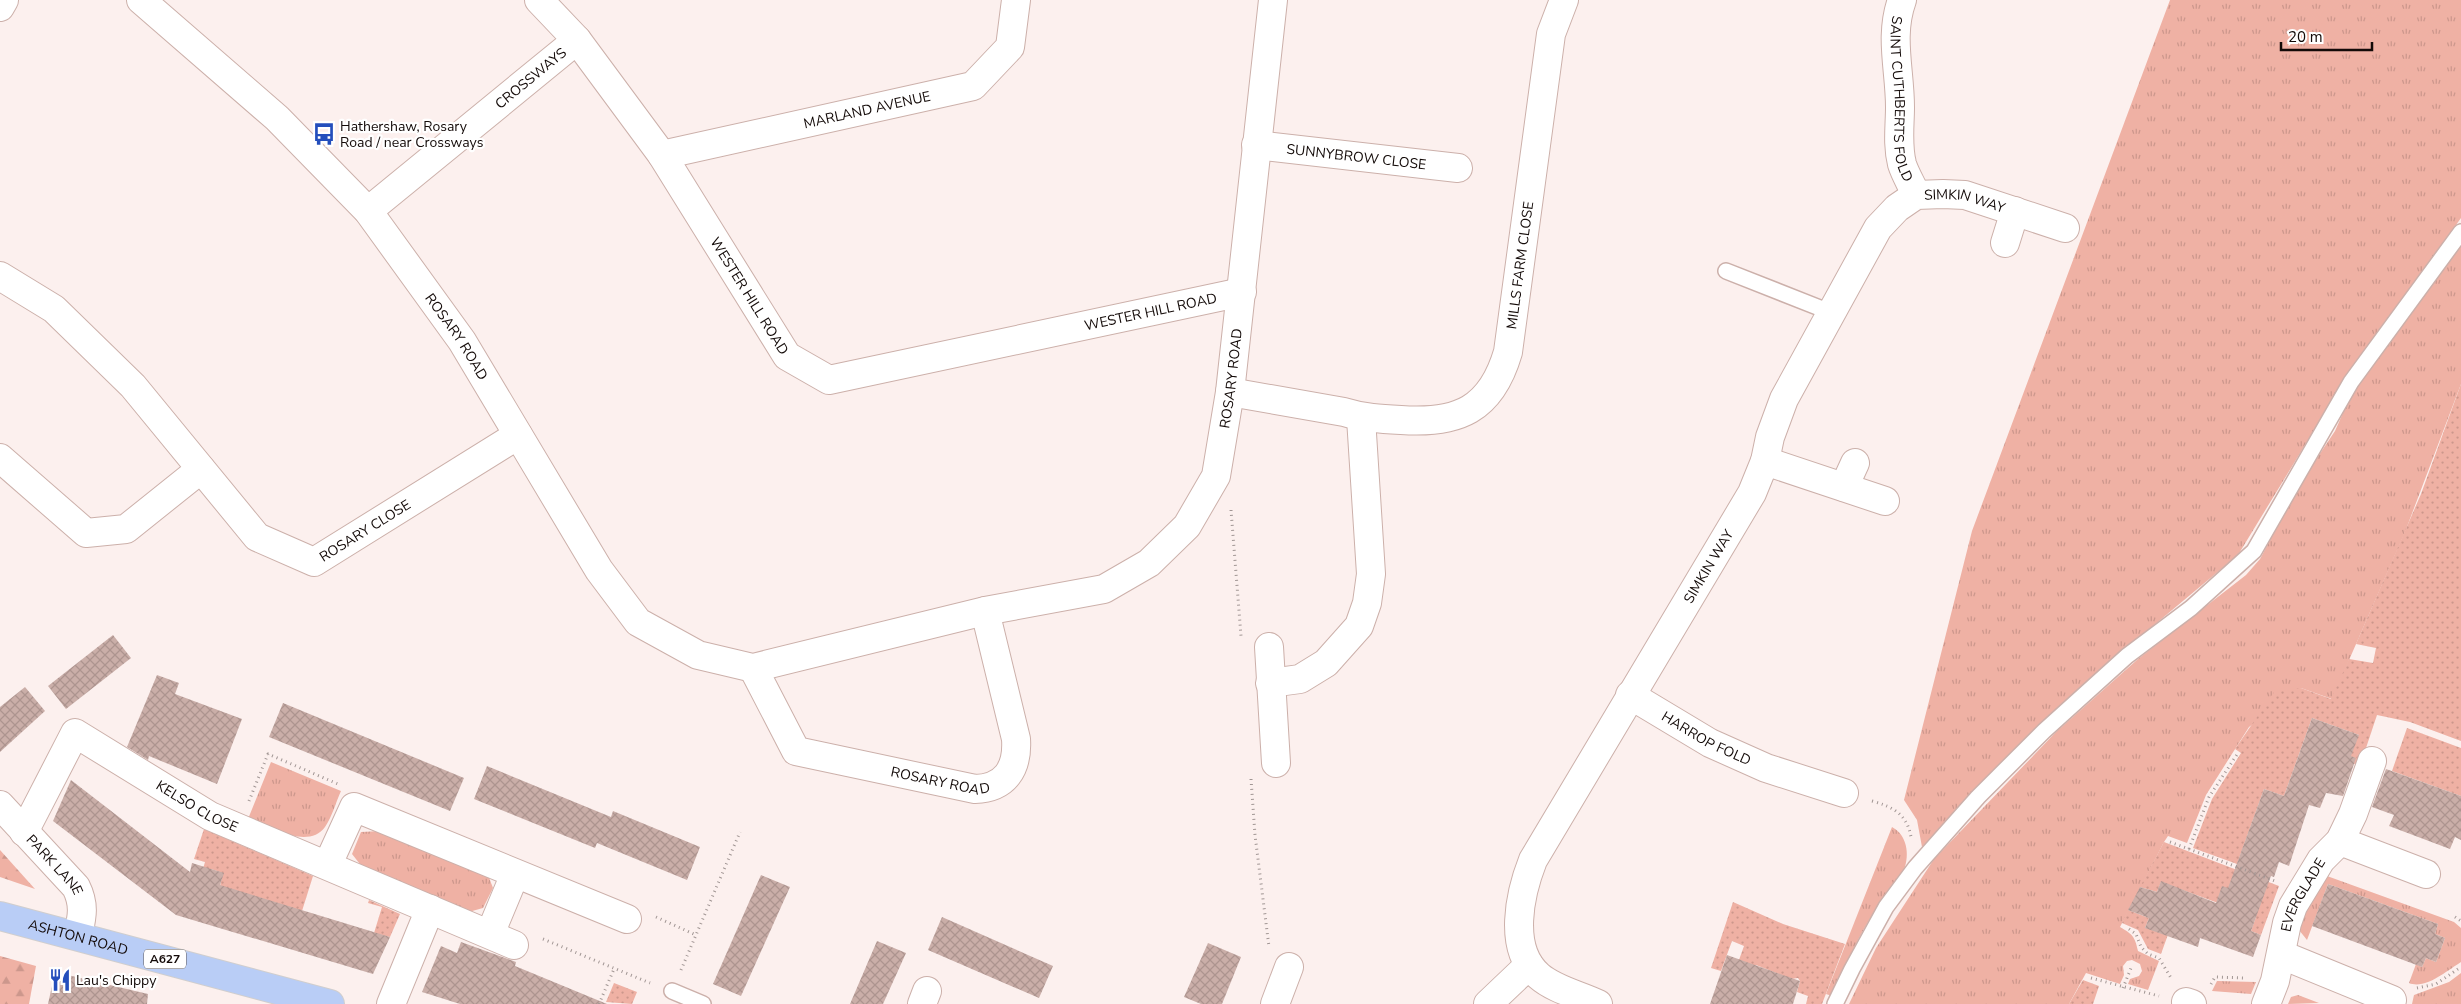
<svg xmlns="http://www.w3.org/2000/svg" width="2461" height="1004" font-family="'Nunito Sans',sans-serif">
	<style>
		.grass { fill: url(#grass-tufts) }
		.forest { fill: url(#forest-firs) }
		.garden { fill: url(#garden-dots) }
		.building { fill: url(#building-cross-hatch) }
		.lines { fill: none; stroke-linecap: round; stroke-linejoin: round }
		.lane-casing { stroke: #ccb0aa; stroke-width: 18 }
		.street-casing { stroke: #ccb0aa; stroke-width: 30 }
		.highway-casing { stroke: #d0cece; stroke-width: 30 }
		.path { stroke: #a19694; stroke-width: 3; stroke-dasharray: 1 4; stroke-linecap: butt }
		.lane { stroke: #fff; stroke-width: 15 }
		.street { stroke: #fff; stroke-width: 28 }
		.highway { stroke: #b9cdf6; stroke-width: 28 }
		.labels { text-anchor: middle; stroke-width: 4.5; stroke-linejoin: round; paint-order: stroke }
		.shield { fill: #fff; stroke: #5a5452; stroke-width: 1 }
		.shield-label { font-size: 12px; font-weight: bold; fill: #130a08 }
		.street-label { font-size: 14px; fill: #130a08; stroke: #fff }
		.poi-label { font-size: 14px; fill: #130a08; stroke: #fff; text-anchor: start }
	</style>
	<defs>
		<pattern id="grass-tufts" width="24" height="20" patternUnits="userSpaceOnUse" patternTransform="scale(1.25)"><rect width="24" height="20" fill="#efb1a4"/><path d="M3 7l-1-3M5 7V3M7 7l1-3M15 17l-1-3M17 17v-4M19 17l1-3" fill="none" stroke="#cc978c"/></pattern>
		<pattern id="forest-firs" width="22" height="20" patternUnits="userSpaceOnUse" patternTransform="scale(1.25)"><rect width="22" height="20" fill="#efb1a4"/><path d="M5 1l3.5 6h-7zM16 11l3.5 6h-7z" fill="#cc978c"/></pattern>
		<pattern id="garden-dots" width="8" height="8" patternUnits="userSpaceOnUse" patternTransform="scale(1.25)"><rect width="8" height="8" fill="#efb1a4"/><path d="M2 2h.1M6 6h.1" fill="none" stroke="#cc978c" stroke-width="1.8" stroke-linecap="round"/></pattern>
		<pattern id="building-cross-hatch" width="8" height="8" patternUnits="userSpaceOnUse" patternTransform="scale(1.25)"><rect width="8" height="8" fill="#caaea8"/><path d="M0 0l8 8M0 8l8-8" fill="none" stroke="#ad948f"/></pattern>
	</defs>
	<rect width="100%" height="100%" fill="#fcf0ee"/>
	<g class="grass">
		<polygon points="2170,0 2461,0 2461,218 2347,376 2238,555 2147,631 2042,725 1922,847 1917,820 1904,800 1972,531"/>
		<path d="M2461,242v142l-56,148 -73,167 -31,-11 -52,39 -43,68 -19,48 -19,-7 -4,6 -44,85c12,7 15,9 18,24l21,10 -11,29 -20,-6 2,-5 9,-3 3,-5 -2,-7 -8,-4 -5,1 -4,5 1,9 -4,9 -34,-11 -17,31h-220l27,-56 58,-89 122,-127 82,-73 108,-84 14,-16 39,-74 36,-54 19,-43z"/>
		<path d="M271,762l70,29c-5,11 -9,26 -16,36 -16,23 -57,0 -77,-8z"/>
		<path d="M1892,827c15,8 18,27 12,43 -2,7 -21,28 -27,37 -18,28 -32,59 -45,89l-6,-2z"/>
		<polygon points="381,831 488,875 493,888 483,908 465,913 363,868 352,854 361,832"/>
		<path d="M2327,876l127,46 7,6v34c-13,8 -36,28 -52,21l7,-19 6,3 4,-9 10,4 9,-24 -10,-4 3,-10 -110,-40 -21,56 -8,-10 4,-19z"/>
		<polygon points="2461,973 2461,1004 2412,1004 2414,995 2449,982"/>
		<polygon points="2217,981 2256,982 2251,994 2212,991"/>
		<polygon points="2298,995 2319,1003 2288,1004 2291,997"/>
	</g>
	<g class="forest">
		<polygon points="0,850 35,889 0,877"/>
		<polygon points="0,956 36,966 29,1004 0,1004"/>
	</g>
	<g class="garden">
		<polygon points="2461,384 2461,741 2410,722 2377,715 2360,766 2339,758 2359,735 2312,718 2284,796 2264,789 2237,864 2193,848 2212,799 2241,753 2235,749 2274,692 2301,688 2331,699 2349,659 2373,663 2376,648 2356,644 2421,494"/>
		<polygon points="2407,728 2461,748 2461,796 2392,771"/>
		<polygon points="204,829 313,876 302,911 220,886 223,873 211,869 200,879 205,862 194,859"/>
		<polygon points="2164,842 2279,886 2261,935 2251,931 2256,917 2161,882 2157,892 2140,887"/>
		<polygon points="369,900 400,914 390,937 374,933 382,907 368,903"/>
		<polygon points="1733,902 1783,924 1845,944 1822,1004 1806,1004 1808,996 1797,992 1800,981 1798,978 1791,979 1756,965 1735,971 1744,946 1732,941 1721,971 1711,968"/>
		<polygon points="2128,910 2149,918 2145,928 2170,929 2161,954 2148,949 2138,930 2122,923"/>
		<polygon points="2083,980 2099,986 2093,1004 2069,1004"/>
		<polygon points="614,983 637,992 632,1004 606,1002"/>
	</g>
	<g class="building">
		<polygon points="113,635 131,658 66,709 48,686"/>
		<polygon points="157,675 179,683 175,694 242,719 217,784 149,756 148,760 127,747"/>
		<polygon points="25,687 45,711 0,752 0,707"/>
		<polygon points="283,703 464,778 450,811 269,737"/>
		<polygon points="2312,718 2359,735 2351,756 2356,758 2343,796 2326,793 2320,808 2309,805 2289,866 2279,862 2274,877 2271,876 2251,931 2261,935 2253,957 2200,938 2198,947 2145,928 2149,918 2128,910 2140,887 2157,892 2161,881 2216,903 2222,886 2228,888 2264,789 2284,796"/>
		<polygon points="487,766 611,817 613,811 700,847 687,880 597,843 595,848 474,799"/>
		<polygon points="2386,769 2461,796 2461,840 2455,837 2450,849 2389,826 2394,815 2372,807"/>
		<polygon points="71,780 190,872 192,863 224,873 220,885 390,937 373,974 176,915 53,821"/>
		<polygon points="761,875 790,887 741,996 713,984"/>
		<polygon points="2328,884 2438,924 2435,934 2445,938 2436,962 2426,958 2422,967 2312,926"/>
		<polygon points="942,917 1053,966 1039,998 928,950"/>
		<polygon points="877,941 906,953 883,1004 850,1004"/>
		<polygon points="461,942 516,962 515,966 607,1004 460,1004 422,992 441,946 457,953"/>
		<polygon points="1208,943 1241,957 1222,1004 1201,1004 1184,997"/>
		<polygon points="1727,955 1800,981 1793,1004 1710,1004"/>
		<polygon points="55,972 148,994 147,1004 48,1004"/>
	</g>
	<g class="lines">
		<defs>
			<g id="lane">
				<polyline points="1726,271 1830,312"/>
				<polyline points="672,991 703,1004"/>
				<polyline points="1835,1004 1852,969 1886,907 1915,868 1978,797 2044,731 2127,656 2191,608 2254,551 2351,382 2461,232"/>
			</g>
			<g id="street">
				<path id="s1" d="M141,0l136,118 91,93 94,130 137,229 39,52 60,33 55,13 232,-57 119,-22 45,-26 38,-37 29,-50 14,-84 43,-392"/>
				<path id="s2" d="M539,0l38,40 85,115 125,201 42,24 413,-88"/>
				<path id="s3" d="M1902,0c-13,36 -2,70 -2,107 0,19 -3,37 2,57 3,10 10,21 14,31"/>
				<polyline points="0,7 4,0"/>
				<path id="s4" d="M1256,145l202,23"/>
				<path id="s5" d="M662,155l311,-69 37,-39 6,-47"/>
				<path id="s6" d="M368,211l209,-171"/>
				<polyline points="2005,243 2015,211"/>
				<path id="s7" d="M0,276l54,33 79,77 124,151 57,25 204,-127"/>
				<path id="s8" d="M1230,392l114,20c19,6 37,7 57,8 57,4 90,-10 107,-68l43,-318 13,-34"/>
				<polyline points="0,458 86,533 126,529 201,469"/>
				<polyline points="1765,461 1885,501"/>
				<polyline points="1844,487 1855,463"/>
				<polyline points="1269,647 1276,763"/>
				<path id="s9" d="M753,668l43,83 179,38c30,-1 43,-20 41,-50l-31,-128"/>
				<polyline points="1270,683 1300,679 1326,663 1359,626 1367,603 1371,574 1361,418"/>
				<path id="s10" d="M1630,695l80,48 56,25 78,25"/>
				<path id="s11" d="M0,805l76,82c9,18 6,30 2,48"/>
				<path id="s12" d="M24,832l51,-99 135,83 304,129"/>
				<polyline points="2340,841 2426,874"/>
				<polyline points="328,864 354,807 627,919"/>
				<polyline points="490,934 515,874"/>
				<polyline points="2282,955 2392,1000"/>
				<polyline points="2186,1002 2192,1004"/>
				<polyline points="391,1004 430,909"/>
				<polyline points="922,1004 927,991"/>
				<polyline points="1275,1004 1289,967"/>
				<polyline points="1488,1004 1529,965"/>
				<path id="s13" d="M1598,1004c-18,-9 -43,-14 -59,-28 -32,-27 -19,-83 -6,-116l219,-367 13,-32 5,-24 14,-38 94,-171 19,-20 19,-13 27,-1 22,1 100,33"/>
				<path id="s14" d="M2266,1004l9,-23 12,-58 6,-17 28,-46 19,-19 13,-27 19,-53"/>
			</g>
			<g id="highway">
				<path id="s15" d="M0,916l330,88"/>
			</g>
		</defs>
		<use href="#lane" class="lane-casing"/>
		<use href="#street" class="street-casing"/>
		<use href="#highway" class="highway-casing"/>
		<g class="path">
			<polyline points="1231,510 1241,636"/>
			<polyline points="1251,779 1255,835 1269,947"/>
			<polyline points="249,801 268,754 338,784"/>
			<path d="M1872,801c21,6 35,13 39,36"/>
			<polyline points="2170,842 2275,881"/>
			<polyline points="2189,849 2209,797 2238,753"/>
			<polyline points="656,917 696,935"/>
			<polyline points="2455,917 2461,921"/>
			<polyline points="2129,929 2136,934 2141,947 2148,954 2159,958 2171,978"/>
			<polyline points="543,939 650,983"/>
			<polyline points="681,970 740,832"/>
			<polyline points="2091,978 2159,996"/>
			<polyline points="2211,984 2215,977 2245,978"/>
			<polyline points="2123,988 2131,968"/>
			<polyline points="2417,988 2436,984 2461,967"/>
			<polyline points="599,1004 614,969"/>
		</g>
		<use href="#lane" class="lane"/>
		<use href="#street" class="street"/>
		<use href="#highway" class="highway"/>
	</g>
	<defs>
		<symbol id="bus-bare" viewBox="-9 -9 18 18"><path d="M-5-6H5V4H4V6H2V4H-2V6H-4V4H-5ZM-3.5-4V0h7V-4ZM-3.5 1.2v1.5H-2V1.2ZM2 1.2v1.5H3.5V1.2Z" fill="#244ebc" stroke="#fff" stroke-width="2.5" paint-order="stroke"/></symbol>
		<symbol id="restaurant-bare" viewBox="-9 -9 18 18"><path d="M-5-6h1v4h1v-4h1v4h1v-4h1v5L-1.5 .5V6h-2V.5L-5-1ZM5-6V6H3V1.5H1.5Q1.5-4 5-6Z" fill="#244ebc" stroke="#fff" stroke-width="2.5" paint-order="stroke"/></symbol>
	</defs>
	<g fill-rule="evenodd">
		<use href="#bus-bare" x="308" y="118" width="32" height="32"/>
		<use href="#restaurant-bare" x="44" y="964" width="32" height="32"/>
	</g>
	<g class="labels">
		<rect class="shield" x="144" y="949.5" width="42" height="19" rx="4"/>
		<g class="shield-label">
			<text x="165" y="963">A627</text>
		</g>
		<g class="street-label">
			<text dy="5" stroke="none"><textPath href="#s6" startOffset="210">CROSSWAYS</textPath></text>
			<text dy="5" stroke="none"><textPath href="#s3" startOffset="100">SAINT CUTHBERTS FOLD</textPath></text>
			<text dy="5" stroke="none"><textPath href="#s5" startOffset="210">MARLAND AVENUE</textPath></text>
			<text dy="5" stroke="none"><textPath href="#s4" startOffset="101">SUNNYBROW CLOSE</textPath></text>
			<text dy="5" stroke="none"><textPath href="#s13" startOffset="1011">SIMKIN WAY</textPath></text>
			<text dy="5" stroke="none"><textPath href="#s8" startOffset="402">MILLS FARM CLOSE</textPath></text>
			<text dy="5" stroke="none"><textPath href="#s2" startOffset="364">WESTER HILL ROAD</textPath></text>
			<text dy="5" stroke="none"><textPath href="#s2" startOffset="812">WESTER HILL ROAD</textPath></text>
			<text dy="5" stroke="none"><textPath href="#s1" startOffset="464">ROSARY ROAD</textPath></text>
			<text dy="5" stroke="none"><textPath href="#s1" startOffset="1549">ROSARY ROAD</textPath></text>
			<text dy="5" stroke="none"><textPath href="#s7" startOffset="491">ROSARY CLOSE</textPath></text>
			<text dy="5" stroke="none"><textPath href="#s13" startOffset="531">SIMKIN WAY</textPath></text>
			<text dy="5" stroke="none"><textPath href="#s10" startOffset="88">HARROP FOLD</textPath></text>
			<text dy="5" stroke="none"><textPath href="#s9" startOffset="241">ROSARY ROAD</textPath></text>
			<text dy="5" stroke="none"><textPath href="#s12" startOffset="254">KELSO CLOSE</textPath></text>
			<text dy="5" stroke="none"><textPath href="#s11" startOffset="81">PARK LANE</textPath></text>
			<text dy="5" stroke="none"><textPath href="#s14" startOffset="116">EVERGLADE</textPath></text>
			<text dy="5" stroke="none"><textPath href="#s15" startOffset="81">ASHTON ROAD</textPath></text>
		</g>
		<g class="poi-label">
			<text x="340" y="131">Hathershaw, Rosary<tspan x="340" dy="16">Road / near Crossways</tspan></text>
			<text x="76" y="985">Lau's Chippy</text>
		</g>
	</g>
	<path d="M2281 42v8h91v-8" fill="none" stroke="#130a08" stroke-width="2.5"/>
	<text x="2288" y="42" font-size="15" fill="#130a08" stroke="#ffffff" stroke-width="4" paint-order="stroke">20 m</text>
</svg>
